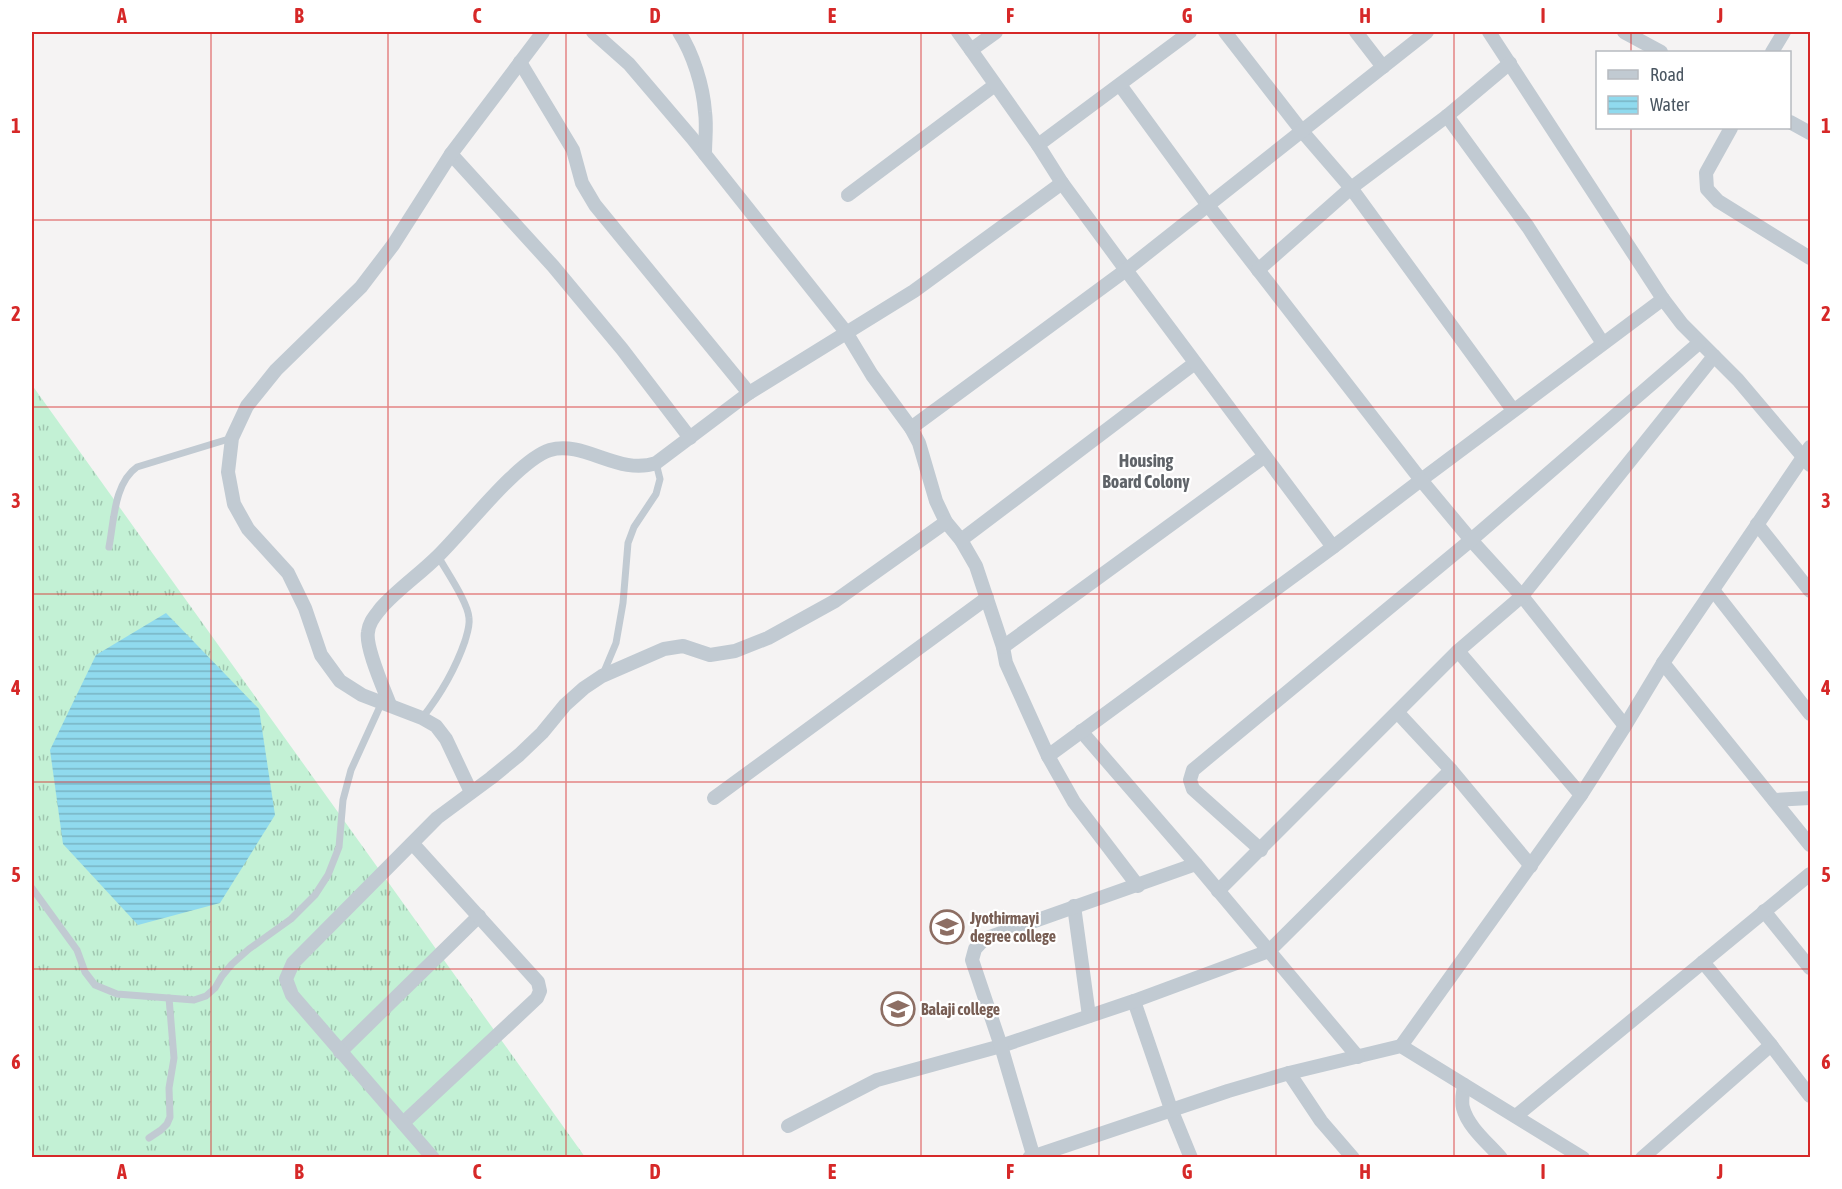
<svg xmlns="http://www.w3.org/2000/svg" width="1842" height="1189" font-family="'Asap Condensed',sans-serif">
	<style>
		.grass { fill: url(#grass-tufts) }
		.water { fill: url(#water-rules) }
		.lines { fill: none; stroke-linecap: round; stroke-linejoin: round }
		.service { stroke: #c1cad2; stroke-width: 7 }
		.minor { stroke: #c1cad2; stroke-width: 14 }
		.grid { fill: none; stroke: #d62828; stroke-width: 1.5; stroke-opacity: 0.55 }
		.labels { text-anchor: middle; stroke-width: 4.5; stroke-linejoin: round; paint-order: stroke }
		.education-label { font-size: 16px; font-weight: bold; fill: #785e54; stroke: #fff; text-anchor: start }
		.neighbourhood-label { font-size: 18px; font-weight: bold; fill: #5f6368; stroke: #fff }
		.neatline { fill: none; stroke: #d62828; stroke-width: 2 }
		.grid-label { font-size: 20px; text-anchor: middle; font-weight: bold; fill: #d62828 }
	</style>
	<defs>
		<pattern id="grass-tufts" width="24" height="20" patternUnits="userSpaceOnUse" patternTransform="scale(1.5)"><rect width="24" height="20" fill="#c3f1d5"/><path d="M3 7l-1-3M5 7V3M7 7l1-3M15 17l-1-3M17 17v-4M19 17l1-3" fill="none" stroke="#a0c6b0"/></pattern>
		<pattern id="water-rules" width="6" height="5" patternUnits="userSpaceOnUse" patternTransform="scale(1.5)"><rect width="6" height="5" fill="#90daee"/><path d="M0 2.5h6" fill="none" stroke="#78b4c4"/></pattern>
	</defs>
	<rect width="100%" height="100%" fill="#f5f3f3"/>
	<polygon class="grass" points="32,385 585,1157 32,1157"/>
	<polygon class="water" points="166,613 259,709 275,815 220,903 138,925 63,844 50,750 96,655"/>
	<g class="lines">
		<g class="service">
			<path d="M109,547c5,-26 5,-64 28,-80l95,-29"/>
			<polyline points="603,674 616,643 623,603 628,543 634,527 656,494 660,479 656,463"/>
			<path d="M422,718c19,-24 33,-48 43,-77 2,-7 5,-15 4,-23 -1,-16 -23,-47 -31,-62"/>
			<polyline points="32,888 77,950 85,972 95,985 117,994 194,1000 206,996 215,988 222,976 232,964 249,949 291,919 315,895 328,875 339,847 343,800 351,770 382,702"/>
			<polyline points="149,1138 161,1130 167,1124 170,1117 169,1088 174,1058 169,998"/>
		</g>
		<g class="minor">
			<polyline points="593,32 629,64 692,138 846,332 872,375 911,428 919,443 936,501 946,522 961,540 976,566 1003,647 1006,663 1048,756 1074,802 1138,886"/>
			<path d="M679,32c14,22 24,53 26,80 2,13 0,28 0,42"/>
			<polyline points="958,32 971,50 996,32"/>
			<polyline points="1225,32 1301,130 1351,188 1513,410"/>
			<polyline points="1356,32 1383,67"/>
			<polyline points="1489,32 1663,299 1682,324 1738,380 1810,465"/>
			<polyline points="1624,32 1661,52"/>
			<polyline points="1772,52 1784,32"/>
			<polyline points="520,62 573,150 582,183 595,205 749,393"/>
			<polyline points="1120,85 1207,204 1421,480 1663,299"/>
			<polyline points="1447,116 1528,227 1602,342"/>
			<polyline points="1790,122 1810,133"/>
			<polyline points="1731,128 1706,173 1707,189 1718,201 1810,258"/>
			<polyline points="1038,145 1190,32"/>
			<polyline points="451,154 553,266 622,349 690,438"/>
			<polyline points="848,195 995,85"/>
			<polyline points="1258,270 1351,188 1447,116 1510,63"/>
			<polyline points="911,428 1126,270 1062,183 1038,145 971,50"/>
			<polyline points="1757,524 1810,591"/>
			<polyline points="961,540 1195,363"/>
			<polyline points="1333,547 1126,270 1427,32"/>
			<polyline points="1713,590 1810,714"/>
			<polyline points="1003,647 1265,456"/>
			<polyline points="1458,651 1581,795"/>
			<polyline points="1663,663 1810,845"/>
			<path d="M390,705c-6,-16 -25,-58 -22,-73 1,-10 7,-16 13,-24 17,-19 39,-34 57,-52 26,-25 80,-96 112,-106 34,-10 69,26 106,13l93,-70 165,-102 148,-108"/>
			<polyline points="1398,713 1451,770 1531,866"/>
			<polyline points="1081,731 1196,864"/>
			<polyline points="1048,756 1333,547 1421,480 1471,540 1522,596 1625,726"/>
			<polyline points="471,792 446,739 436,726 422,718 362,695 340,681 321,655 305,608 288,573 248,529 234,504 228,472 232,438 247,406 276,370 361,287 393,245 451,154 543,32"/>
			<polyline points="714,798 987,598"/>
			<polyline points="1774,800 1810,798"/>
			<polyline points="1261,850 1193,789 1190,780 1193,770 1471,540 1699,343"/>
			<polyline points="1218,891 1458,651 1522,596 1714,356"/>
			<polyline points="1074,906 1089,1016"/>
			<polyline points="1764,911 1810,968"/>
			<polyline points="1703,962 1771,1045 1810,1096"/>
			<polyline points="1134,1001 1171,1109 1191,1158"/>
			<polyline points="1401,1046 1581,795 1625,726 1663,663 1810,447"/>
			<polyline points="340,1052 479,916"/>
			<polyline points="1289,1073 1321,1121 1353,1158"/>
			<path d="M1464,1085c-1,8 -3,16 -1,23 5,19 25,35 38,50"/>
			<polyline points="1516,1116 1810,874"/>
			<polyline points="403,1123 537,998 540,991 538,982 413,844"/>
			<polyline points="788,1126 877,1080 1001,1046 1134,1001 1269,951 1451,770"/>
			<polyline points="433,1158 292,995 286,979 293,963 437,818 491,778 519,755 542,733 565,705 584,688 602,676 664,649 683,646 710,655 735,651 768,638 835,601 946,522"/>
			<polyline points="1029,1158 1228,1091 1289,1073 1401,1046 1583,1158"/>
			<polyline points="1034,1158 1001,1046 972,960 975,949 984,939 1196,864 1358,1057"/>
			<polyline points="1642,1158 1771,1045"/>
		</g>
	</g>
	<path class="grid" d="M211,32v1126M388,32v1126M566,32v1126M743,32v1126M921,32v1126M1099,32v1126M1276,32v1126M1454,32v1126M1631,32v20M1631,128v1030M32,220h1778M32,407h1778M32,594h1778M32,782h1778M32,969h1778"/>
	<defs>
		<symbol id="university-ring" viewBox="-11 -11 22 22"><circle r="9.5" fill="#fff" stroke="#8d6e63" stroke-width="1.5"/><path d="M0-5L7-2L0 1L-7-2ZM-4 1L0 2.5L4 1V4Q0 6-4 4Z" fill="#8d6e63"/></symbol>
	</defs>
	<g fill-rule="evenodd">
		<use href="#university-ring" x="928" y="908" width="38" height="38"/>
		<use href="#university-ring" x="879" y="990" width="38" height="38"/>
	</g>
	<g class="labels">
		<g class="education-label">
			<text x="970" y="924">Jyothirmayi<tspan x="970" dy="18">degree college</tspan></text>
			<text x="921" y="1015">Balaji college</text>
		</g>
		<g class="neighbourhood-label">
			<text x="1146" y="467">Housing<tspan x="1146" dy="21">Board Colony</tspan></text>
		</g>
	</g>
	<rect width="1842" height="1189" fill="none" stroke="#ffffff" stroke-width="66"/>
	<rect x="1596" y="51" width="195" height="78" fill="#ffffff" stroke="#b7bbc0" stroke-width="1.5"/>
	<rect x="1608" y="70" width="30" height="9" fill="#c1cad2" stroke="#b7bbc0" stroke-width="1.5"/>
	<text x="1650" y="81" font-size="18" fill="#4a5661">Road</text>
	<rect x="1608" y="96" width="30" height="18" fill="url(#water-rules)" stroke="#b7bbc0" stroke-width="1.5"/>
	<text x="1650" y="111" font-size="18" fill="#4a5661">Water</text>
	<rect x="33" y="33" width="1776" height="1123" class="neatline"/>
	<g class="grid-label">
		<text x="122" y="23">A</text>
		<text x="299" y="23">B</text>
		<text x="477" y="23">C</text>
		<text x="655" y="23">D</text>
		<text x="832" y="23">E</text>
		<text x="1010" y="23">F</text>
		<text x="1187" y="23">G</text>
		<text x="1365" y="23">H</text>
		<text x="1543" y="23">I</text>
		<text x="1720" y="23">J</text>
		<text x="16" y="133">1</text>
		<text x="1826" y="133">1</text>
		<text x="16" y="321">2</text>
		<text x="1826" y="321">2</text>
		<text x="16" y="508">3</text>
		<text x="1826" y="508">3</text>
		<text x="16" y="695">4</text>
		<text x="1826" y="695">4</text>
		<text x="16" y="882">5</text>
		<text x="1826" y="882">5</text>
		<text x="16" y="1069">6</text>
		<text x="1826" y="1069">6</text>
		<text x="122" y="1179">A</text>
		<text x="299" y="1179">B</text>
		<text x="477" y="1179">C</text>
		<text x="655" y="1179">D</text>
		<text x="832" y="1179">E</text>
		<text x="1010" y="1179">F</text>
		<text x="1187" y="1179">G</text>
		<text x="1365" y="1179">H</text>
		<text x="1543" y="1179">I</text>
		<text x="1720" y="1179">J</text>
	</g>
</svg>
